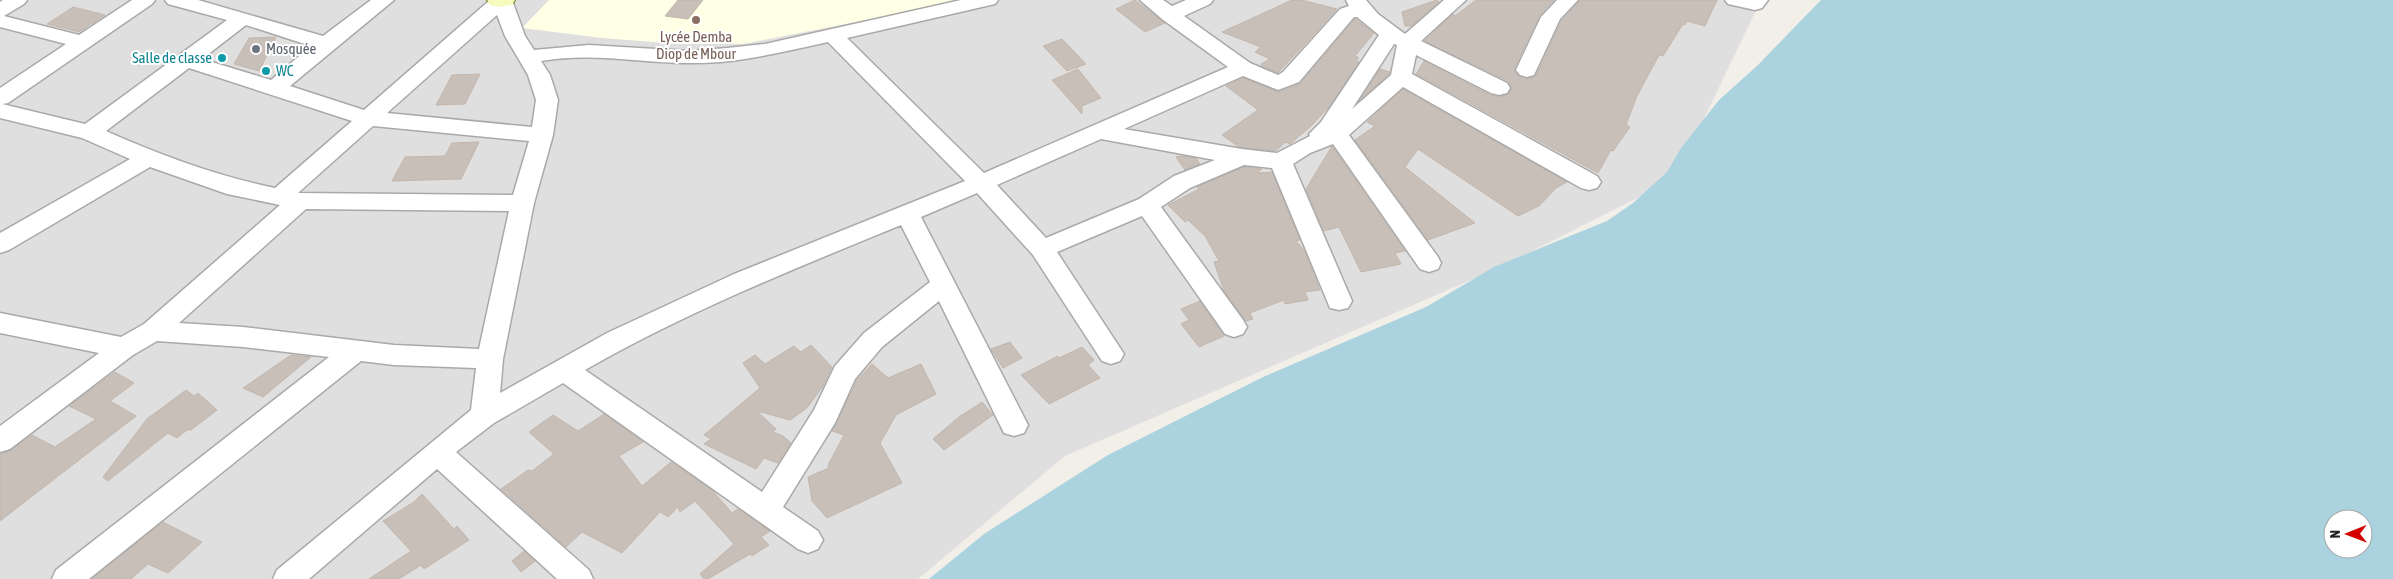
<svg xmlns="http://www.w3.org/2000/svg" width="2393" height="579" font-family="'Asap Condensed',sans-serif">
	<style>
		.residential { fill: #e0dfdf }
		.education { fill: #ffffe5 }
		.water { fill: #aad3df; fill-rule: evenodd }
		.building { fill: #c7bfb8; stroke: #c4b6ab }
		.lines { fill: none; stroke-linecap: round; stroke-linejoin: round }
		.minor-casing { stroke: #a9a9a9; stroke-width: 3 }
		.secondary-casing { stroke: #707d05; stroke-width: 2 }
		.minor { fill: #fff; fill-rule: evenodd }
		.secondary { fill: #f7fabf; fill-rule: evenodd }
		.education-dot { fill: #8d6e63; stroke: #fff; stroke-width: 2 }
		.worship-dot { fill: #6b7280; stroke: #fff; stroke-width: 2 }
		.culture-dot { fill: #0f9aa8; stroke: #fff; stroke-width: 2 }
		.labels { text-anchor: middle; stroke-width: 4; stroke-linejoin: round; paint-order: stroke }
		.education-label { font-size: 15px; fill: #785e54; stroke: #fff }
		.worship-label { font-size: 15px; fill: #5b616d; stroke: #fff; text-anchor: start }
		.culture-label { font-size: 15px; fill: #0d838f; stroke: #fff; text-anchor: end }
	</style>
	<rect width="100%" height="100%" fill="#f2efe9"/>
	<polygon class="residential" points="0,0 1761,0 1675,179 1494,270 1065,456 918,579 0,579"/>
	<polygon class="education" points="549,0 956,0 902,13 743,44 679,44 602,38 522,28"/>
	<path class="water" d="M1821,0h572v579h-1464l55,-45 124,-79 155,-78 163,-70 68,-40 113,-46 26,-18 34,-31 14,-24 38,-48 39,-35zM2333,519h30v30h-30z"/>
	<g class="building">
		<polygon points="678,0 703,0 688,19 665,16"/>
		<polygon points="1135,0 1161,20 1165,23 1145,32 1116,9"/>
		<polygon points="1292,0 1301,0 1337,9 1278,73 1262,66 1261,64 1270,59 1255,52 1261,47 1222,32"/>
		<polygon points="1437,0 1439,2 1411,26 1405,26 1402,12"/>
		<polygon points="1476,0 1554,0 1539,16 1514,69 1519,76 1526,79 1536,76 1562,20 1580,0 1717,0 1705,26 1687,21 1685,25 1683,24 1663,56 1659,55 1637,96 1626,125 1630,127 1613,151 1611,150 1598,173 1416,74 1424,61 1490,95 1499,97 1509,94 1512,87 1508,81 1424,41 1453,14 1455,16"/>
		<polygon points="73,7 105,15 79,32 47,24"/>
		<polygon points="1355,19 1374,33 1355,56 1359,58 1356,61 1359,62 1328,108 1311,126 1290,144 1286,142 1275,151 1239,147 1222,135 1258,110 1226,86 1243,78 1279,92 1300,84"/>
		<polygon points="276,37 259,71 234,64 249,38"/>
		<polygon points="1062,39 1086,64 1067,71 1043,46"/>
		<polygon points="1078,69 1101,98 1082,106 1082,114 1052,80"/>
		<polygon points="1380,69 1390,72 1389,74 1361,99"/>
		<polygon points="480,74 465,104 436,105 452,75"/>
		<polygon points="1403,89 1567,182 1556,188 1539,206 1518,216 1418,149 1405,167 1475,223 1428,240 1355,140 1375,126 1367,122"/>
		<polygon points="479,142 461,179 392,181 405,157 445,156 452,143"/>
		<polygon points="1332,146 1405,251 1395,253 1401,264 1361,272 1339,227 1324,231 1306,189"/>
		<polygon points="1181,156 1196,158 1200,164 1185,170 1176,157"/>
		<polygon points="1244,167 1262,169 1257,173 1272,172 1300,240 1296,241 1304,250 1320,290 1305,292 1308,300 1285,304 1284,300 1250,313 1253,319 1246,321 1224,291 1214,262 1219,261 1205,236 1188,220 1185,222 1168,205 1199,189 1197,187"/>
		<polygon points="1200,301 1224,336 1199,347 1181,324 1189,320 1181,309"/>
		<polygon points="1010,342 1022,358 1003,368 991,349"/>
		<polygon points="811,345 832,367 823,386 807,408 790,420 757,411 776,429 773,432 783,436 791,443 778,463 764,458 756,469 704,444 711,439 704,435 760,388 743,363 755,355 765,364 794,346 801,352"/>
		<polygon points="1082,347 1094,360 1088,365 1100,378 1049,404 1021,375 1058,356 1059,358"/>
		<polygon points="291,355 311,357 263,397 243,388"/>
		<polygon points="872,364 888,378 921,364 936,394 896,415 880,443 902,483 827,518 812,501 808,477 829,468 828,465 844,435 832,431 857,380"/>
		<polygon points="115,372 134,383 110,401 136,416 0,521 0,454 11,450 32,435 55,447 96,419 69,406"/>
		<polygon points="186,390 194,396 198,393 217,410 191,430 187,430 177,438 168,433 108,481 103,477 147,419"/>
		<polygon points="982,402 993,415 944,450 933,439 959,417"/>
		<polygon points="604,414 643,442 619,456 642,486 671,462 712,490 732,513 738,509 770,531 761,537 769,545 752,556 750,554 708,579 704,579 700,574 734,544 695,501 680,512 678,507 668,517 660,512 622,553 582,532 566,547 501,489 528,470 532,471 554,454 529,432 553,415 578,431"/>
		<polygon points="422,494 454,529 457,526 469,540 424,569 421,565 399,579 369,579 411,551 383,521 414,502"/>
		<polygon points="163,522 202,542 168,573 148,564 131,579 92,579"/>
		<polygon points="524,551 535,561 521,572 512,561"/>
	</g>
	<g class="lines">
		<defs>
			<g id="minor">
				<path d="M3,0h24l-3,4 -20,12 75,19 53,-35h23l-3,4 -144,99 -6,1 83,20 142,-104 -59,-16 -3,-4h33l125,36 48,-36h23l-104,86 74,24 126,-110h22l13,36 9,14 55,-5 100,6 38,-3 38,-4 196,-44h37l-3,4 -148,34 137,135 244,-106 -66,-48 -22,-19h23l9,6 14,-6h27l-3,4 -26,12 66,47 28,12 5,-3 57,-63 9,-3 -3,-6h20l12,14 27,20 39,-34h22l-45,41 86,42 3,5 -3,5 -8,2 -8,-2 -75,-38 -4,19 185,102 4,6 -4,6 -8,2 -8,-2 -178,-101 -54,48 89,122 3,6 -3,6 -9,3 -9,-3 -87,-125 -23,9 -17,11 59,137 -4,7 -9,2 -9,-2 -58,-140 -28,-3 -54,23 -29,19 82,113 4,7 -4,7 -9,3 -9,-3 -83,-118 -85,36 67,102 -4,7 -9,3 -9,-3 -69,-106 -56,-62 -56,24 107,208 -4,8 -10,3 -10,-3 -65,-132 -57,46 -27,32 -20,44 -52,84 35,24 5,9 -5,9 -10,4 -10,-4 -235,-166 -69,40 -38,29 133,118 4,9h-36l-120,-110 -128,110h-36l4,-9 194,-160 5,-42 -82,-3 -33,-4 -272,218h-37l4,-9 273,-213 -86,-10 -86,-6 -24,14 -123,94 -10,3v-26l99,-73 -99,-20v-20l121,24 23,-13 136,-119 -53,-11 -77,-27 -141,83 -9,3v-20l130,-74 -48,-21 -82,-20v-30l66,-44 -66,-17v-25zM497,15l8,21 23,39 8,25 -4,27 -145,-14zM1354,17h3l22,18 -58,87 -12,12 1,2 -33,17 -35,-4 -118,-20 119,-53 35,14 21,-8zM246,25l65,21 -40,34 -69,-21zM828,42l137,139 -231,93 -127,59 -107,60 3,-34 31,-156 19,-68 5,-35 -8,-25 -9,-14c49,-9 99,2 148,2 47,1 93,-11 139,-21zM1394,44l3,1 -6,30 -39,34zM189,68l163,53 -77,67c-59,-12 -115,-33 -169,-57zM373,126l156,15 -16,54 -215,-2zM1101,139l114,21 -41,16 -35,23 -93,39 -49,-53zM306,209l203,2 -30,138 -85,-4 -151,-18 -64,-4zM901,225l29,57 -66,51 -29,33 -21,44 -52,82 -177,-122c101,-58 209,-101 316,-145z"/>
				<polygon points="1557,0 1578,0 1560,19 1534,75 1527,77 1520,75 1516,70 1541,17"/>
				<polygon points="1725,0 1768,0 1762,8 1755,10 1728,4"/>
			</g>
			<polygon id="secondary" points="487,0 515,0 512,5 498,7 490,5"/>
		</defs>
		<use href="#minor" class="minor-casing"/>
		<use href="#secondary" class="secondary-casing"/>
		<use href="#minor" class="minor"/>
		<use href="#secondary" class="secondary"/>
	</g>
	<circle class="education-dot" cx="696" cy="20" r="5"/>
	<circle class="worship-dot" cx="256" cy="49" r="5"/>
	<g class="culture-dot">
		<circle cx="222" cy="58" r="5"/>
		<circle cx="266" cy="71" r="5"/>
	</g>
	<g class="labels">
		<g class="education-label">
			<text x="696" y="42">Lycée Demba<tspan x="696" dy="17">Diop de Mbour</tspan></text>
		</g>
		<g class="worship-label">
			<text x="266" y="54">Mosquée</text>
		</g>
		<g class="culture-label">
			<text x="212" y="63">Salle de classe</text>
			<text x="276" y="76" text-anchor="start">WC</text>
		</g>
	</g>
	<g transform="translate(2348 534) rotate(269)"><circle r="24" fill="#ffffff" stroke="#a7a7a7"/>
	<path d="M0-4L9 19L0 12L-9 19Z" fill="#d40000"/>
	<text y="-8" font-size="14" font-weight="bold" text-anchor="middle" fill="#222222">N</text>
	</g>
</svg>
